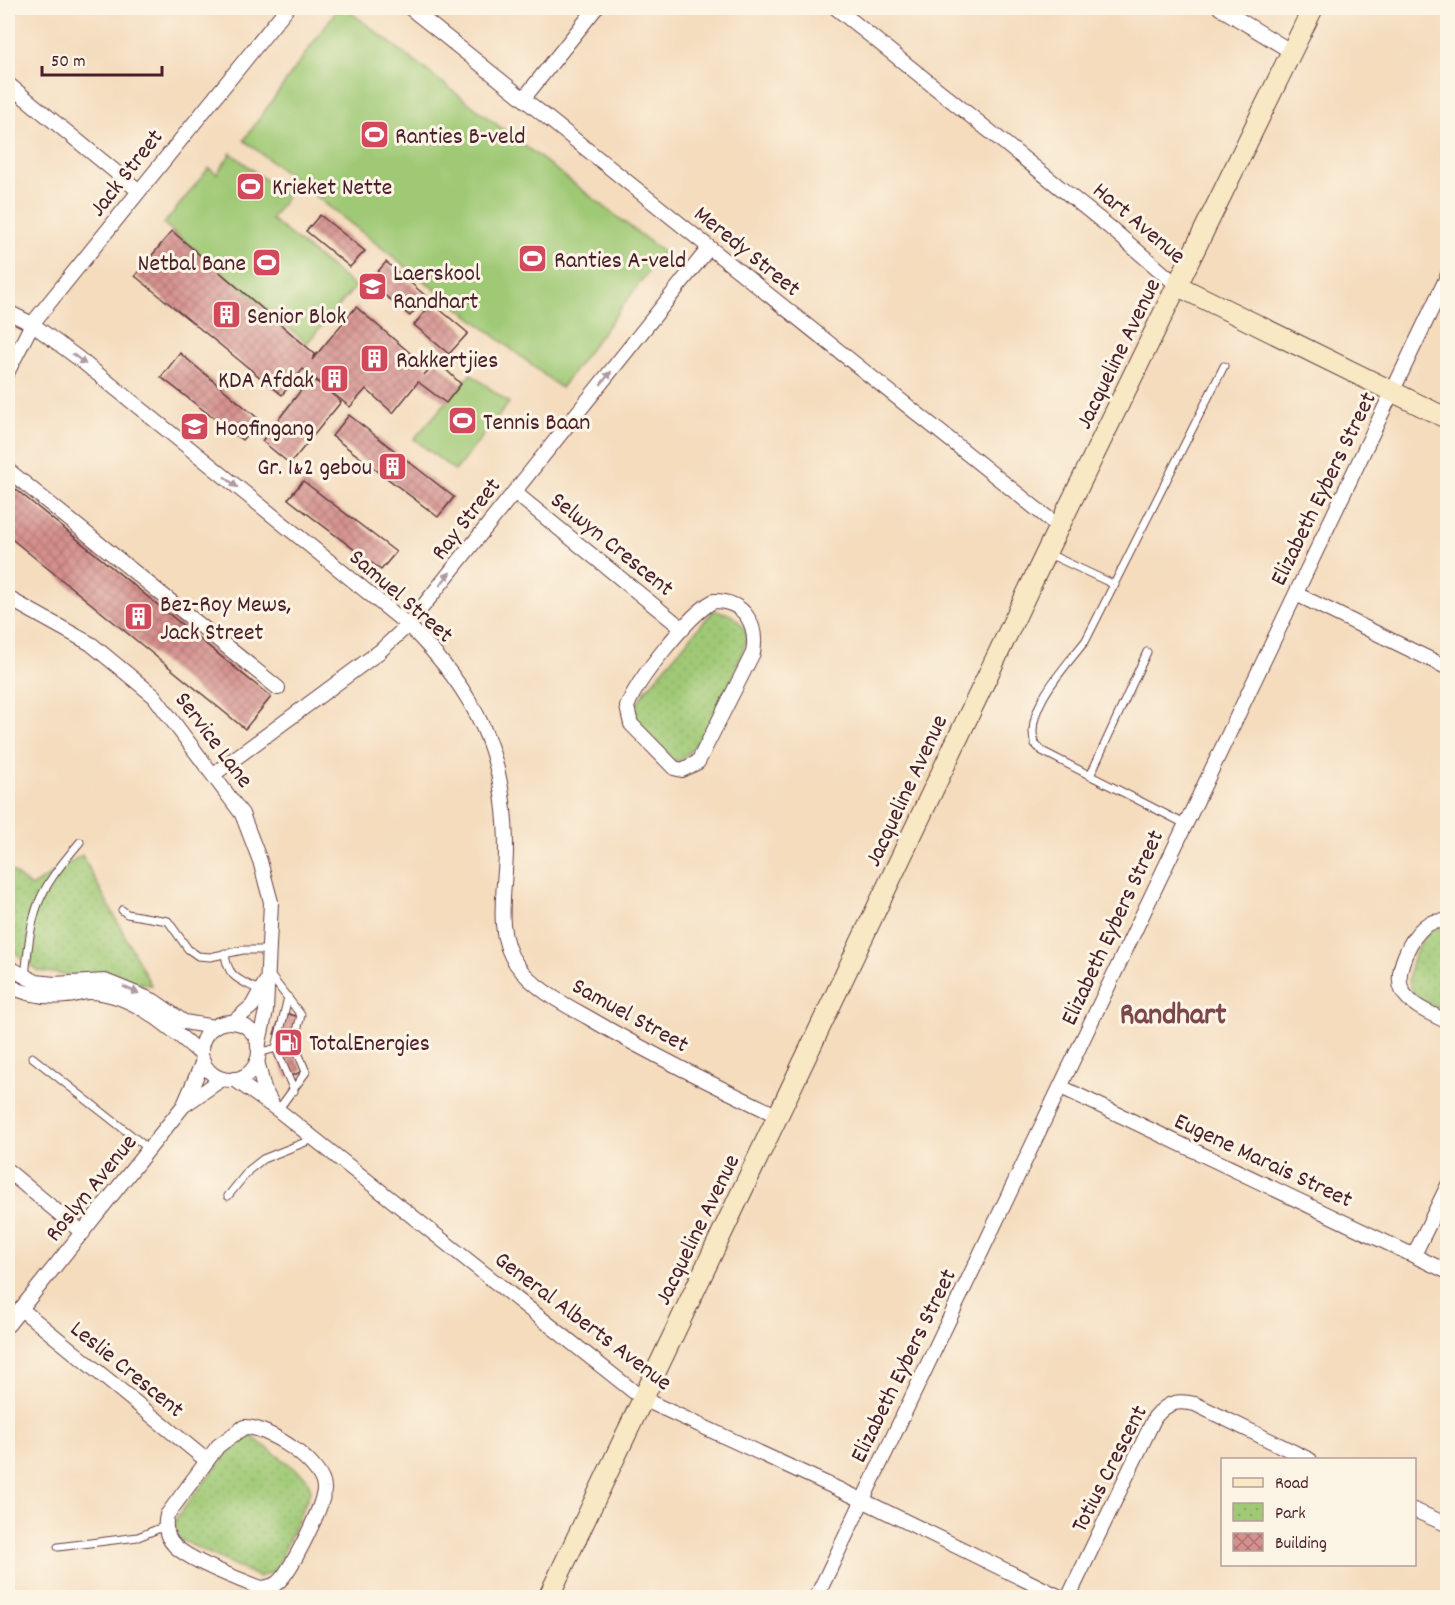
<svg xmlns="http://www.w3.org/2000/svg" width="1455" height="1605" font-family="Dekko,sans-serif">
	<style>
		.grass { fill: #9fc975; stroke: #747450; stroke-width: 1.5 }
		.park { fill: url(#park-dots); stroke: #747450; stroke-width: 1.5 }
		.building { fill: url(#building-cross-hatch) }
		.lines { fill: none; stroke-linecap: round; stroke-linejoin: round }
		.lane-casing { stroke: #643b41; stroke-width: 9 }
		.street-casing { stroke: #643b41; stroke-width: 16 }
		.secondary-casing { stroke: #643b41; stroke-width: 22 }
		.lane { stroke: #fff; stroke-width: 7 }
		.street { stroke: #fff; stroke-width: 14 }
		.secondary { stroke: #f8e8c3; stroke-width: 20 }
		.oneway { fill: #ae9aa0 }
		.labels { text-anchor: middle; stroke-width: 6; stroke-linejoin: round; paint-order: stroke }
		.poi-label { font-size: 24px; fill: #4a1f2b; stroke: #fcf5e5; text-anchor: start }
		.street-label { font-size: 24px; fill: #4a1f2b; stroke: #fcf5e5 }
		.district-label { font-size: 30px; font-weight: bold; fill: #7b474d; stroke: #fcf5e5 }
	</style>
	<defs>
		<pattern id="park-dots" width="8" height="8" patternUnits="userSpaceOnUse" patternTransform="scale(1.5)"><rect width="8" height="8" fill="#9fc975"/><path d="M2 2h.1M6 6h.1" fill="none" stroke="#8aac65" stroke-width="1.8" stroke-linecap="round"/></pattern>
		<pattern id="building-cross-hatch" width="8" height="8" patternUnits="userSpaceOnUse" patternTransform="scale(1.5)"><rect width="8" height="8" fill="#d5908d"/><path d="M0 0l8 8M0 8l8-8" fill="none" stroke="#af7573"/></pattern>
	</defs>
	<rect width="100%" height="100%" fill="#fcf5e5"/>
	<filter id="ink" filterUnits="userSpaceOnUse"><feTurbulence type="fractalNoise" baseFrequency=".0167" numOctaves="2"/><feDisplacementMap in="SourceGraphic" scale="12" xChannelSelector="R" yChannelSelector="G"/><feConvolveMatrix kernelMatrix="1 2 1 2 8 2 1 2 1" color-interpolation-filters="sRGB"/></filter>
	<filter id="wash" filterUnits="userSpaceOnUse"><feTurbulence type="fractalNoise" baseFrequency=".008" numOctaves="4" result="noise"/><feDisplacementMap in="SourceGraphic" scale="24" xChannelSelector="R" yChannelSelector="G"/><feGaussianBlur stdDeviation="1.35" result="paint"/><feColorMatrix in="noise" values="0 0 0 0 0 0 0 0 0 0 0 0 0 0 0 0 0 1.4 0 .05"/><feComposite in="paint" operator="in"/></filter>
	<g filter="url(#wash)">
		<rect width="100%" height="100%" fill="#f4dcbd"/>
		<g class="grass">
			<polygon points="338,8 345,8 663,252 561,388 244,140"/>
			<polygon points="231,153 287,197 271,219 355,287 307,343 164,224 209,168 217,174"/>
			<polygon points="471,374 509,403 455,471 414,439"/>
		</g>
		<g class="park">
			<path d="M713,611c17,0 27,8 34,24l-2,10c-13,34 -36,95 -66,116l-8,-1 -36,-41v-12l10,-16z"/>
			<polygon points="82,855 151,985 38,971 8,947 8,868 31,887"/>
			<path d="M1435,928h12v85c-11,-6 -28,-12 -35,-23 -10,-16 8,-54 23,-62z"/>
			<polygon points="250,1435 306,1477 311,1490 275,1571 259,1577 181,1540 174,1533 176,1518 235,1443 243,1437"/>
		</g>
		<g id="blocks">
			<g class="building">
				<polygon points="320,215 365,251 350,267 306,231"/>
				<polygon points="172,231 315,354 312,360 356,307 429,369 424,375 437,361 461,384 446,403 418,382 393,413 366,389 350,407 303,369 282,395 135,276"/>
				<polygon points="386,262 427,297 410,316 369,282"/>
				<polygon points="432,303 468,333 449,354 414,325"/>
				<polygon points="180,353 260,420 242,440 161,377"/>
				<polygon points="311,377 341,402 290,464 262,441"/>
				<polygon points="349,415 454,497 438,517 332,436"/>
				<polygon points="303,481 396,552 381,570 288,499"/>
				<polygon points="8,483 271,697 245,729 8,536"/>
				<polygon points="282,1012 299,1017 291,1040 274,1034"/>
				<polygon points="291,1046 303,1071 287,1078 275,1053"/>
			</g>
		</g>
	</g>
	<g filter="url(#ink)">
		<use href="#blocks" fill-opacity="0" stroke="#643b41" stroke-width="1.5"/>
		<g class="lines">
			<defs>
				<g id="lane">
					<polyline points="1049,554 1115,585"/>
					<polyline points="1090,776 1147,652"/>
					<path d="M1185,824l-143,-73 -7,-7c-12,-35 32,-79 51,-104l138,-274"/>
					<polyline points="122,910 127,914 168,921 188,949 198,956 210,957 243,950 268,950"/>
					<path d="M225,953c2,25 15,27 36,38"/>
					<polyline points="270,975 301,1015 294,1043 306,1072 278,1110"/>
					<path d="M25,977c7,-69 10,-82 55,-135"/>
					<polyline points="288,997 276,1048 294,1091"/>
					<polyline points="259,1053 294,1043"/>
					<polyline points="32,1057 149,1149"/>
					<polyline points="228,1196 249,1170 263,1159 313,1139"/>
					<polyline points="58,1547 138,1537 165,1526"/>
				</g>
				<g id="street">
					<polyline points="410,8 1059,527"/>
					<polyline points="836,8 1113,230 1178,286"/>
					<polyline points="1220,8 1292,52"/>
					<polyline points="8,84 139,191"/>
					<polyline points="524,98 596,8"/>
					<path d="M8,312l24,12 46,34 330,267c68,67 98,128 98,225 0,37 -13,83 11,115 17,24 47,39 72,53 61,36 125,67 189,98"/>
					<polyline points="8,371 32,324 287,8"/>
					<polyline points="8,470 278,688"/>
					<polyline points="514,492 683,629"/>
					<polyline points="1296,594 1448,668"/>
					<polyline points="8,598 91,644 154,696 242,814 260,861 271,902 266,1011 258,1047"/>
					<path d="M714,601c31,0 44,24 39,52l-55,109 -16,8 -8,-2 -43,-44 -4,-17c9,-26 63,-94 87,-106z"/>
					<polyline points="214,774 379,652 408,625 709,248"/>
					<path d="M1448,921c-9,0 -16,0 -23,5 -15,12 -31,46 -23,64 9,17 30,24 46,32"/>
					<polyline points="8,967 36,982 54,984 105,981 154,1001 184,1022 214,1027"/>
					<path d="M8,985c18,10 37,13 58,11 8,0 15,-4 23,-4 42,0 82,36 112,62"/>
					<polyline points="233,1022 252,1006 265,983"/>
					<circle cx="230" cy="1051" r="29"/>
					<polyline points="257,1061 264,1089 272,1104"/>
					<polyline points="234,1079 278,1110 643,1399 862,1500 1062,1598"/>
					<polyline points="1061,1087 1448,1272"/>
					<polyline points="186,1104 222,1079"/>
					<polyline points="8,1171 83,1233"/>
					<polyline points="1414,1255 1448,1185"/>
					<polyline points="21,1309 206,1460"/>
					<polyline points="8,1325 184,1105 203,1061"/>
					<path d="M244,1427c23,-1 79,36 80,61 1,15 -33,84 -46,94 -5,5 -11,5 -17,6 -21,-8 -71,-27 -86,-42 -9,-9 -11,-19 -8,-31l51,-69z"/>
					<polyline points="1414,1510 1448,1525"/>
					<polyline points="816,1598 1448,275"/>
					<path d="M1068,1598l87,-181c13,-15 22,-17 40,-13l115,56"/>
				</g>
				<g id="secondary">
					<polyline points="1178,286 1448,419"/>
					<polyline points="548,1598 1046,553 1313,8"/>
				</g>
			</defs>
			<use href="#lane" class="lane-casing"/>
			<use href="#street" class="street-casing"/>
			<use href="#secondary" class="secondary-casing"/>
			<use href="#lane" class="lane"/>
			<use href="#street" class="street"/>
			<use href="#secondary" class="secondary"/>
		</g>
		<defs><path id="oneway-solid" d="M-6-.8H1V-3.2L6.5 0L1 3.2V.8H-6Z" transform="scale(1.5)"/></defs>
		<g class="oneway">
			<use href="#oneway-solid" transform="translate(79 359) rotate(38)"/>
			<use href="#oneway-solid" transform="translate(606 378) rotate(-51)"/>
			<use href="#oneway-solid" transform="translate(231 482) rotate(39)"/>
			<use href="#oneway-solid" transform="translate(445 579) rotate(-52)"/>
			<use href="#oneway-solid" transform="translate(131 990) rotate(24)"/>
		</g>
	</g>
	<defs>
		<symbol id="stadium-square" viewBox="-11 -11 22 22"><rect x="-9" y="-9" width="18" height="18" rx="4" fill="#d1495b" stroke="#fcf5e5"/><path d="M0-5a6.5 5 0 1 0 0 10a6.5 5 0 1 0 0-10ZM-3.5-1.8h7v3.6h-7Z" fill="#fff"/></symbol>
		<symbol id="school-square" viewBox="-11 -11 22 22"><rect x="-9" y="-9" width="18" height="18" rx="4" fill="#d1495b" stroke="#fcf5e5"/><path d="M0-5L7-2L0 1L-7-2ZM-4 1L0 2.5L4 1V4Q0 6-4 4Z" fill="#fff"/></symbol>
		<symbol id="building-square" viewBox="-11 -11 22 22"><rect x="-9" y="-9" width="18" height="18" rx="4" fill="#d1495b" stroke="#fcf5e5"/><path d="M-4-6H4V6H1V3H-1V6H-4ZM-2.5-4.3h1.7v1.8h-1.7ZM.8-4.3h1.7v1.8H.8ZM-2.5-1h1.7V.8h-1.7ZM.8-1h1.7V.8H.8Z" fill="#fff"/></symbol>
		<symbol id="fuel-square" viewBox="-11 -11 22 22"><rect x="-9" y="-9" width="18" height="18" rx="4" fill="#d1495b" stroke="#fcf5e5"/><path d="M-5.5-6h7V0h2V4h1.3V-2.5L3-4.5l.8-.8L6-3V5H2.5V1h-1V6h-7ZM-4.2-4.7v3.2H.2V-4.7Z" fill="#fff"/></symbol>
	</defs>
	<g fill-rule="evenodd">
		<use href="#stadium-square" x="358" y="118" width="33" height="33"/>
		<use href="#stadium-square" x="234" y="170" width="33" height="33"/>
		<use href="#stadium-square" x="516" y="242" width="33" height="33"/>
		<use href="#stadium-square" x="250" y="246" width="33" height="33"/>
		<use href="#school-square" x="356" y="270" width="33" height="33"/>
		<use href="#building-square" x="210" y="298" width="33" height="33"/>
		<use href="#building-square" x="358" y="342" width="33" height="33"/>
		<use href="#building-square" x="318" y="362" width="33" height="33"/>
		<use href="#stadium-square" x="446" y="404" width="33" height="33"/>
		<use href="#school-square" x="178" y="410" width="33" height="33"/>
		<use href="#building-square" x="376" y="450" width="33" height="33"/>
		<use href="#building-square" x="122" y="600" width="33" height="33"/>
		<use href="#fuel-square" x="272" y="1026" width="33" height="33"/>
	</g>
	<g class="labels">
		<g class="poi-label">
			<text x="395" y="143">Ranties B-veld</text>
			<text x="272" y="194">Krieket Nette</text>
			<text x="554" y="267">Ranties A-veld</text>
			<text x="246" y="270" text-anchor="end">Netbal Bane</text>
			<text x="393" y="280">Laerskool<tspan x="393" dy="28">Randhart</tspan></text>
			<text x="247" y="323">Senior Blok</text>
			<text x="396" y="367">Rakkertjies</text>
			<text x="314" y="387" text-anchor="end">KDA Afdak</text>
			<text x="483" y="429">Tennis Baan</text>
			<text x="215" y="435">Hoofingang</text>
			<text x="372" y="474" text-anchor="end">Gr. 1&amp;2 gebou</text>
			<text x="160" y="611">Bez-Roy Mews,<tspan x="160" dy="28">Jack Street</tspan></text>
			<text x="309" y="1050">TotalEnergies</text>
		</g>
		<g class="street-label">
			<text transform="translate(125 172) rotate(-52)" y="8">Jack Street</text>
			<text transform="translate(1140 222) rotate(40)" y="8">Hart Avenue</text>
			<text transform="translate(748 250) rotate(39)" y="8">Meredy Street</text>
			<text transform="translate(1117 353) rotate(-64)" y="8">Jacqueline Avenue</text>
			<text transform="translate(1322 488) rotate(-64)" y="8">Elizabeth Eybers Street</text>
			<text transform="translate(465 518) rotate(-52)" y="8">Ray Street</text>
			<text transform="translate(613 543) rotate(39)" y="8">Selwyn Crescent</text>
			<text transform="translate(402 595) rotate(41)" y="8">Samuel Street</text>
			<text transform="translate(215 739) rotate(53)" y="8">Service Lane</text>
			<text transform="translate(905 790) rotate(-65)" y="8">Jacqueline Avenue</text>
			<text transform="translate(1111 927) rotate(-65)" y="8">Elizabeth Eybers Street</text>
			<text transform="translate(631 1014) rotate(29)" y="8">Samuel Street</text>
			<text transform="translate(1264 1159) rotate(25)" y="8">Eugene Marais Street</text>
			<text transform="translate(90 1187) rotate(-51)" y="8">Roslyn Avenue</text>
			<text transform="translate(696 1229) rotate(-64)" y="8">Jacqueline Avenue</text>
			<text transform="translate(584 1320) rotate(37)" y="8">General Alberts Avenue</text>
			<text transform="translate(902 1365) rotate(-64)" y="8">Elizabeth Eybers Street</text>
			<text transform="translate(128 1368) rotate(39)" y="8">Leslie Crescent</text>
			<text transform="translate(1108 1468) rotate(-63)" y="8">Totius Crescent</text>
		</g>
		<g class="district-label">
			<text x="1173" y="1023">Randhart</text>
		</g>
	</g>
	<rect width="1455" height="1605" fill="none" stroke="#fcf5e5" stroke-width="30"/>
	<rect x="1221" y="1458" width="195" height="108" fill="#fcf5e5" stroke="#b59f9b" stroke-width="1.5"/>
	<rect x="1233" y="1478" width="30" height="9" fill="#f8e8c3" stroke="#b59f9b" stroke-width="1.5"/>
	<text x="1275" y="1488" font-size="18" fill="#4a1f2b">Road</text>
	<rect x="1233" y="1503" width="30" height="18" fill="url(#park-dots)" stroke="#b59f9b" stroke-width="1.5"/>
	<text x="1275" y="1518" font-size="18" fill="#4a1f2b">Park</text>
	<rect x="1233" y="1533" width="30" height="18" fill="url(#building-cross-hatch)" stroke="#b59f9b" stroke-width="1.5"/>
	<text x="1275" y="1548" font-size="18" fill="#4a1f2b">Building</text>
	<path d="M42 66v9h120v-9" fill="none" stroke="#4a1f2b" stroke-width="3"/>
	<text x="51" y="66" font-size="18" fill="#4a1f2b" stroke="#fcf5e5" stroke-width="4.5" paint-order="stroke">50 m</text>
</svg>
